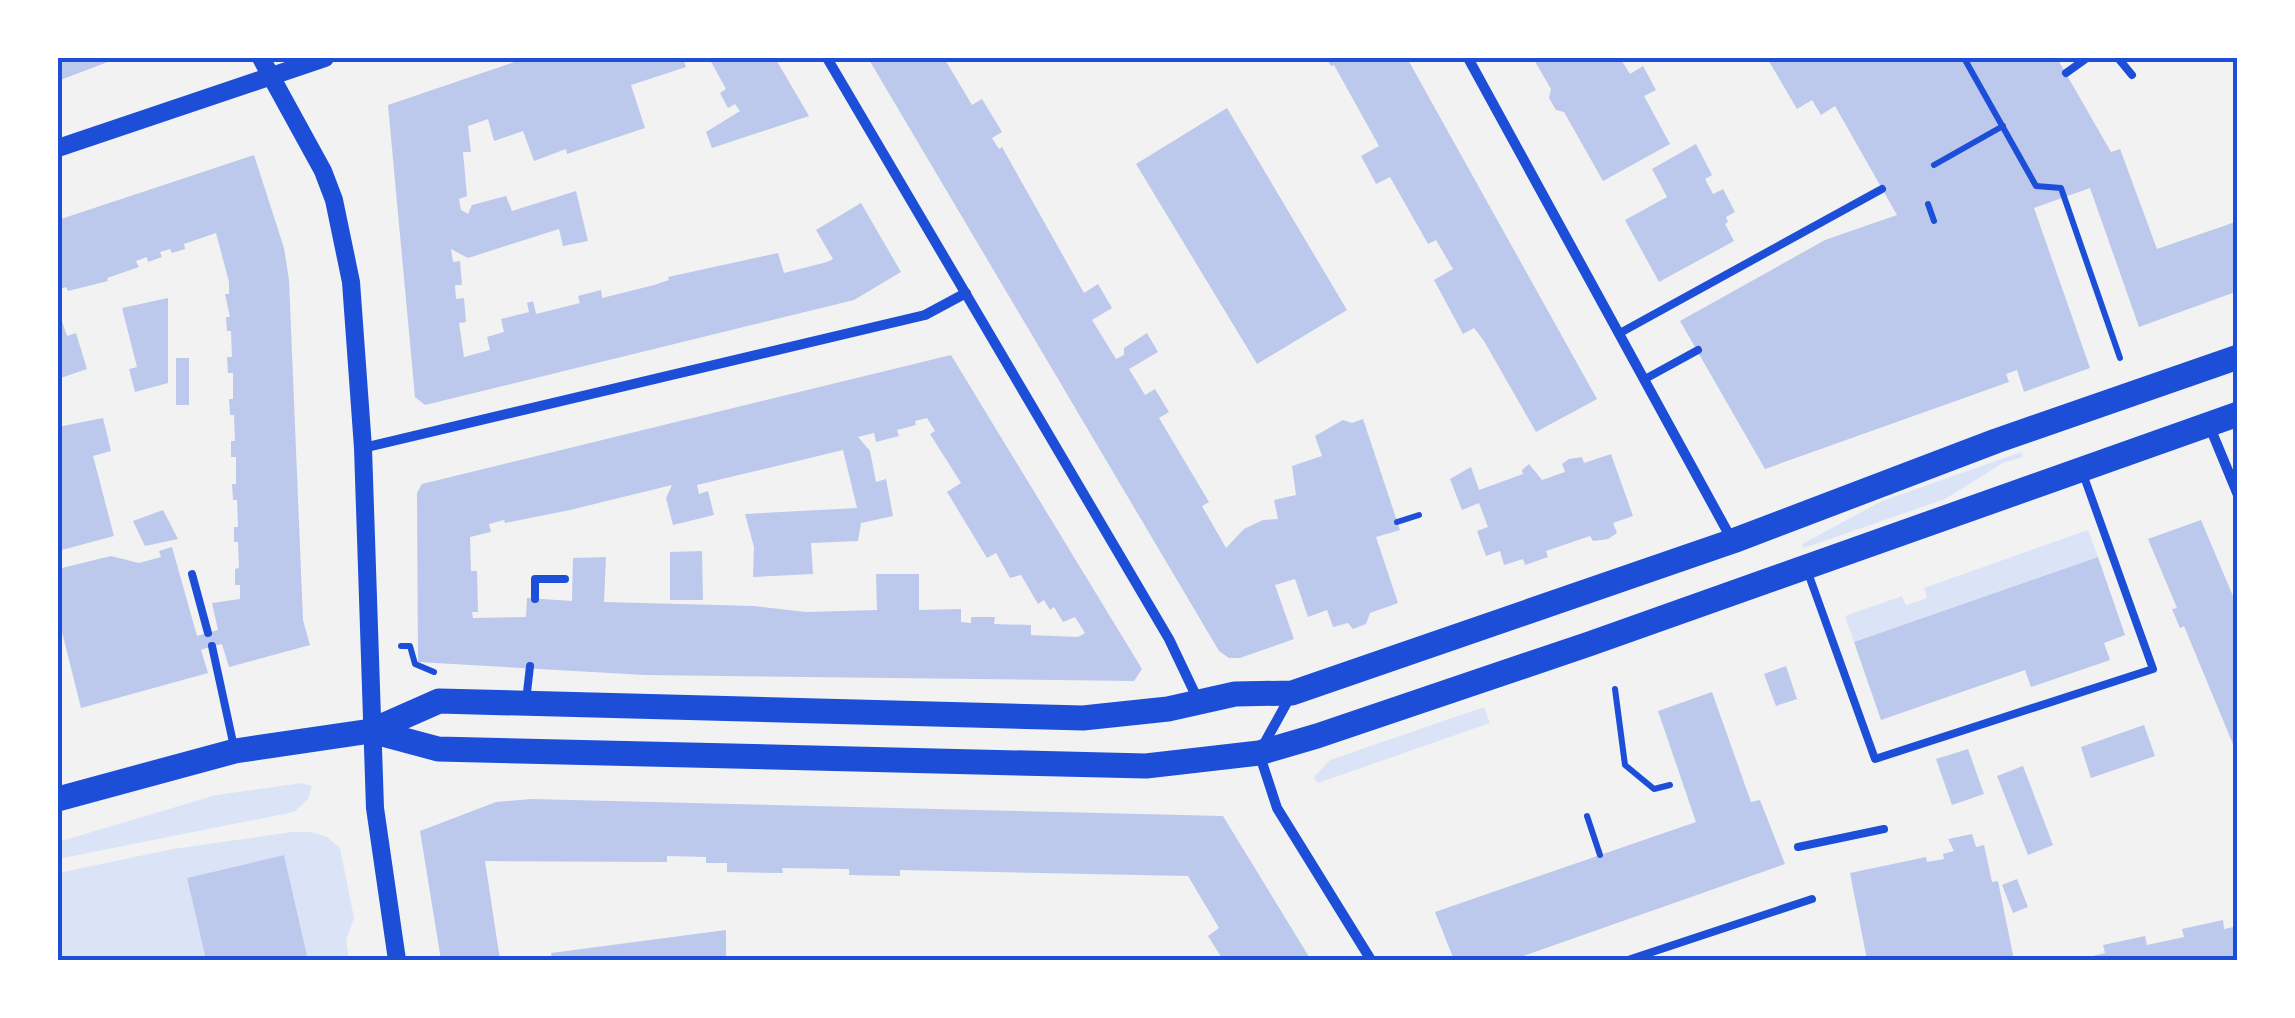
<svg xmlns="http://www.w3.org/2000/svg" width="2295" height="1018" font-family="Raleway,sans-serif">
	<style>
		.green { fill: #dbe4f7 }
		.building { fill: #bdc9ec; fill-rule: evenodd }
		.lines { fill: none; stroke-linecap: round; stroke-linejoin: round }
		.path { stroke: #1d4ed8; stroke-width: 6 }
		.service { stroke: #1d4ed8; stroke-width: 8 }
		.minor { stroke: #1d4ed8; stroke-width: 10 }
		.tertiary { stroke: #1d4ed8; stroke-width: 18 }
		.primary { stroke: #1d4ed8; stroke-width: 25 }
		.neatline { fill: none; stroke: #1d4ed8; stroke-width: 4 }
	</style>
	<rect width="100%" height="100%" fill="#f2f2f2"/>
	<g class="green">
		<polygon points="2021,452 2023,457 2003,463 1945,499 1804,548 1802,544 1882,501"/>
		<polygon points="2088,530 2098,557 1854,642 1845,616 1902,596 1906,605 1927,598 1924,588"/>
		<polygon points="1484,707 1490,723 1318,783 1314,777 1330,760"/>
		<polygon points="302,783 312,786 308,799 294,812 58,859 58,842 216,795"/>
		<polygon points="292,832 311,832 327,837 340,848 354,918 346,940 349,960 308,960 284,855 187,878 206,960 58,960 58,873 173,849"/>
	</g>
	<g class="building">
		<polygon points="58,58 118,58 58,81"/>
		<polygon points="526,58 693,58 684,61 686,67 631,85 645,128 567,154 566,149 534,161 523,131 494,141 488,119 468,126 471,152 463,152 467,196 459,199 461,210 468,214 472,205 506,196 512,211 576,191 588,241 563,246 559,229 468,258 451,249 453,262 460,261 462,285 455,285 456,299 464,298 466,322 459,323 464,357 490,350 487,337 504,332 501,319 529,312 527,303 533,301 536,314 580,303 578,296 601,290 602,298 654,285 669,280 668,277 778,253 784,273 827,262 833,259 816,230 861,203 901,272 854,300 425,405 415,397 388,105"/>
		<polygon points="709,58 775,58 809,116 712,148 706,132 740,111 735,104 728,108 720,93 726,89"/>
		<polygon points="868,58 944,58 972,105 982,99 1002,132 992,138 999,149 1002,147 1084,293 1098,284 1112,308 1092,320 1116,359 1124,355 1124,348 1147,333 1158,352 1129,369 1145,395 1155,389 1169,412 1159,418 1209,502 1202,506 1226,548 1244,529 1263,520 1278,519 1274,500 1296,495 1292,466 1322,456 1315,436 1343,420 1352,423 1363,419 1400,530 1376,537 1398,603 1370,613 1366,624 1353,629 1348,623 1333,627 1327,610 1308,617 1295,579 1275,585 1294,639 1240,658 1229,658 1219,651"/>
		<polygon points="1326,58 1407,58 1597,399 1536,432 1484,341 1474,328 1463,334 1434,280 1453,269 1436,240 1428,244 1390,177 1376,184 1361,156 1379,146 1334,65 1331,66"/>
		<polygon points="1533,58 1620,58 1630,74 1643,66 1656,90 1644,96 1670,144 1603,181 1564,112 1556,110 1549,98 1551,89"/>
		<polygon points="1767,58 2057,58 2111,152 2120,149 2157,249 2238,221 2238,291 2139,327 2090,188 2034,208 2090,368 2024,392 2017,370 2006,374 2009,382 1765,469 1680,321 1825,240 1897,215 1835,106 1821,115 1812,100 1797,109"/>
		<polygon points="1227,108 1347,310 1257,364 1136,164"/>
		<polygon points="1696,144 1712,175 1705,179 1713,194 1723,189 1735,212 1726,217 1728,222 1725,224 1734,241 1659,282 1625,220 1667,197 1652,169"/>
		<polygon points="254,155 284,248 289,280 303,620 310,645 229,667 222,644 212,646 201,650 208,673 81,708 58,616 58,569 111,556 139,563 161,557 159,551 172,547 197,636 218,630 212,603 240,599 240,585 235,585 235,569 239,568 238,542 234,542 234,527 238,527 237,500 233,500 232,484 236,484 236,457 231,457 231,441 235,441 234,415 230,415 229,399 233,399 233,373 228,373 227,357 232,357 231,331 227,331 226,317 230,317 225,294 229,294 229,282 216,233 184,244 185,249 172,253 170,249 160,252 162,257 148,262 147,257 136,261 139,267 107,278 108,281 68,291 66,287 58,290 58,220"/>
		<polygon points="168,298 168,383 135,392 129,369 137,367 122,308"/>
		<polygon points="58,310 67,336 76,333 87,369 58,379"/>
		<path d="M951,355l191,314 -8,12 -489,-6 -227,-13 -1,-169 5,-9zM927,418l8,13 -5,3 31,49 -14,9 40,66 9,-5 14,25 11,-3 17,29 6,-4 6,10 4,-3 9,15 12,-5 10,16 -7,4 -47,-2v-10l-37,-1 1,-7h-24v6l-10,-1v-13l-42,1v-36h-43l1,36 -71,2 -52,-6 -150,-4 2,-45 -33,1 -1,43 -45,-3 -1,19 -53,1 -1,-6h6l-1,-41h-6l-1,-34 21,-5 -2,-8 15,-4 1,3 65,-13 102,-25 -6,13 7,27 41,-10 -6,-24 -9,3 -2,-9 146,-35 14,58 -112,6 9,33 -1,30 60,-3 -2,-31 47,-2 3,-18 32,-7 -7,-37 -10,3 -6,-31 -12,-14 16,-4 2,9 23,-6 -2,-6 19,-5 -1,-4z"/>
		<rect x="176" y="358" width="13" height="47"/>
		<polygon points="103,418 111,451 93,456 114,536 58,551 58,427"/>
		<polygon points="1611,454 1633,516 1613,523 1617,533 1608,539 1593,541 1590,536 1546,551 1548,557 1525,565 1523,559 1504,565 1500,551 1486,556 1477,531 1488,527 1479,503 1462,510 1450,479 1471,467 1479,490 1523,474 1522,470 1529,464 1542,480 1565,472 1562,464 1569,459 1582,457 1584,463"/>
		<polygon points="163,510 178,539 145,546 133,521"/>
		<polygon points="2201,520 2238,608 2237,754 2184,626 2180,628 2172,609 2177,608 2148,539"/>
		<polygon points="702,551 703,600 670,600 670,552"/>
		<polygon points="2098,557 2125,635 2104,643 2110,660 2031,687 2025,670 1881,720 1854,642"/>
		<polygon points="1786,666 1797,699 1776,706 1764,674"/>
		<polygon points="1712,692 1751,802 1760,800 1785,864 1512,960 1454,960 1435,912 1696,822 1658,711"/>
		<polygon points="2144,725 2155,756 2091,778 2081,747"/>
		<polygon points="1968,749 1984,794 1952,805 1936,759"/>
		<polygon points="2023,766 2053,845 2028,855 1997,776"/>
		<polygon points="531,799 1223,816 1311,960 1223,960 1208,936 1219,928 1188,876 900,870 900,876 849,875 849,869 782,868 783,873 727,872 727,863 706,863 706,857 667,856 667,862 485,861 500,960 441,960 420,831 496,802"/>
		<polygon points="1972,834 1976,847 1984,845 1992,882 1998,881 2014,960 1867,960 1850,873 1926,857 1927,862 1944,859 1943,854 1954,851 1948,839"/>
		<polygon points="284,855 308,960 206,960 187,878"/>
		<polygon points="2017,879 2028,907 2013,913 2002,885"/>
		<polygon points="2223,920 2224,929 2238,926 2238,960 2088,960 2088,957 2105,953 2103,945 2145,936 2147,945 2184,937 2182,929"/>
		<polygon points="726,930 726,960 552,960 551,953"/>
	</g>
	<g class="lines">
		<g class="path">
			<polyline points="1964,58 2036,186 2061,188 2120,358"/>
			<polyline points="1934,165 2003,126"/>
			<polyline points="1928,204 1934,221"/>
			<polyline points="1397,522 1419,515"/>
			<polyline points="401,646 410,646 415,664 434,672"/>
			<polyline points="1615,689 1625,765 1654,789 1670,785"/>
			<polyline points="1587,816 1600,855"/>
		</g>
		<g class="service">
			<polyline points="2118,58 2132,75"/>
			<polyline points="2066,73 2087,58"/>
			<polyline points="1620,333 1882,189"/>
			<polyline points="1645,379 1698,350"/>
			<polyline points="1807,570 1875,759 2153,669 2083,474"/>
			<polyline points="192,574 208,633"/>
			<polyline points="535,599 535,579 565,579"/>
			<polyline points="212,646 234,747"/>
			<polyline points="526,701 530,666"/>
			<polyline points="1798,847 1884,829"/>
			<polyline points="1628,960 1812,899"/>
		</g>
		<g class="minor">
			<polyline points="827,58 1169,639 1199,702"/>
			<polyline points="1468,58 1732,540"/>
			<polyline points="2209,425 2238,495"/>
			<polyline points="363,448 925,315 966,293"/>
			<polyline points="1291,695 1259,753 1277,808 1371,960"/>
		</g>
		<g class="tertiary">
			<polyline points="261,58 323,171 334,200 351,282 363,448 375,808 397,960"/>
			<polyline points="58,148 325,58"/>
		</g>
		<g class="primary">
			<polyline points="371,731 438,749 1146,766 1259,753 1317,736 1589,644 2238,414"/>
			<polyline points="58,799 235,751 371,731 439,701 1083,718 1168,709 1235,694 1292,693 1733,541 1996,441 2238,357"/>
		</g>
	</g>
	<rect width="2295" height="1018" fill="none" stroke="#ffffff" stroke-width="120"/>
	<rect x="60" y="60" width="2175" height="898" class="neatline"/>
</svg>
